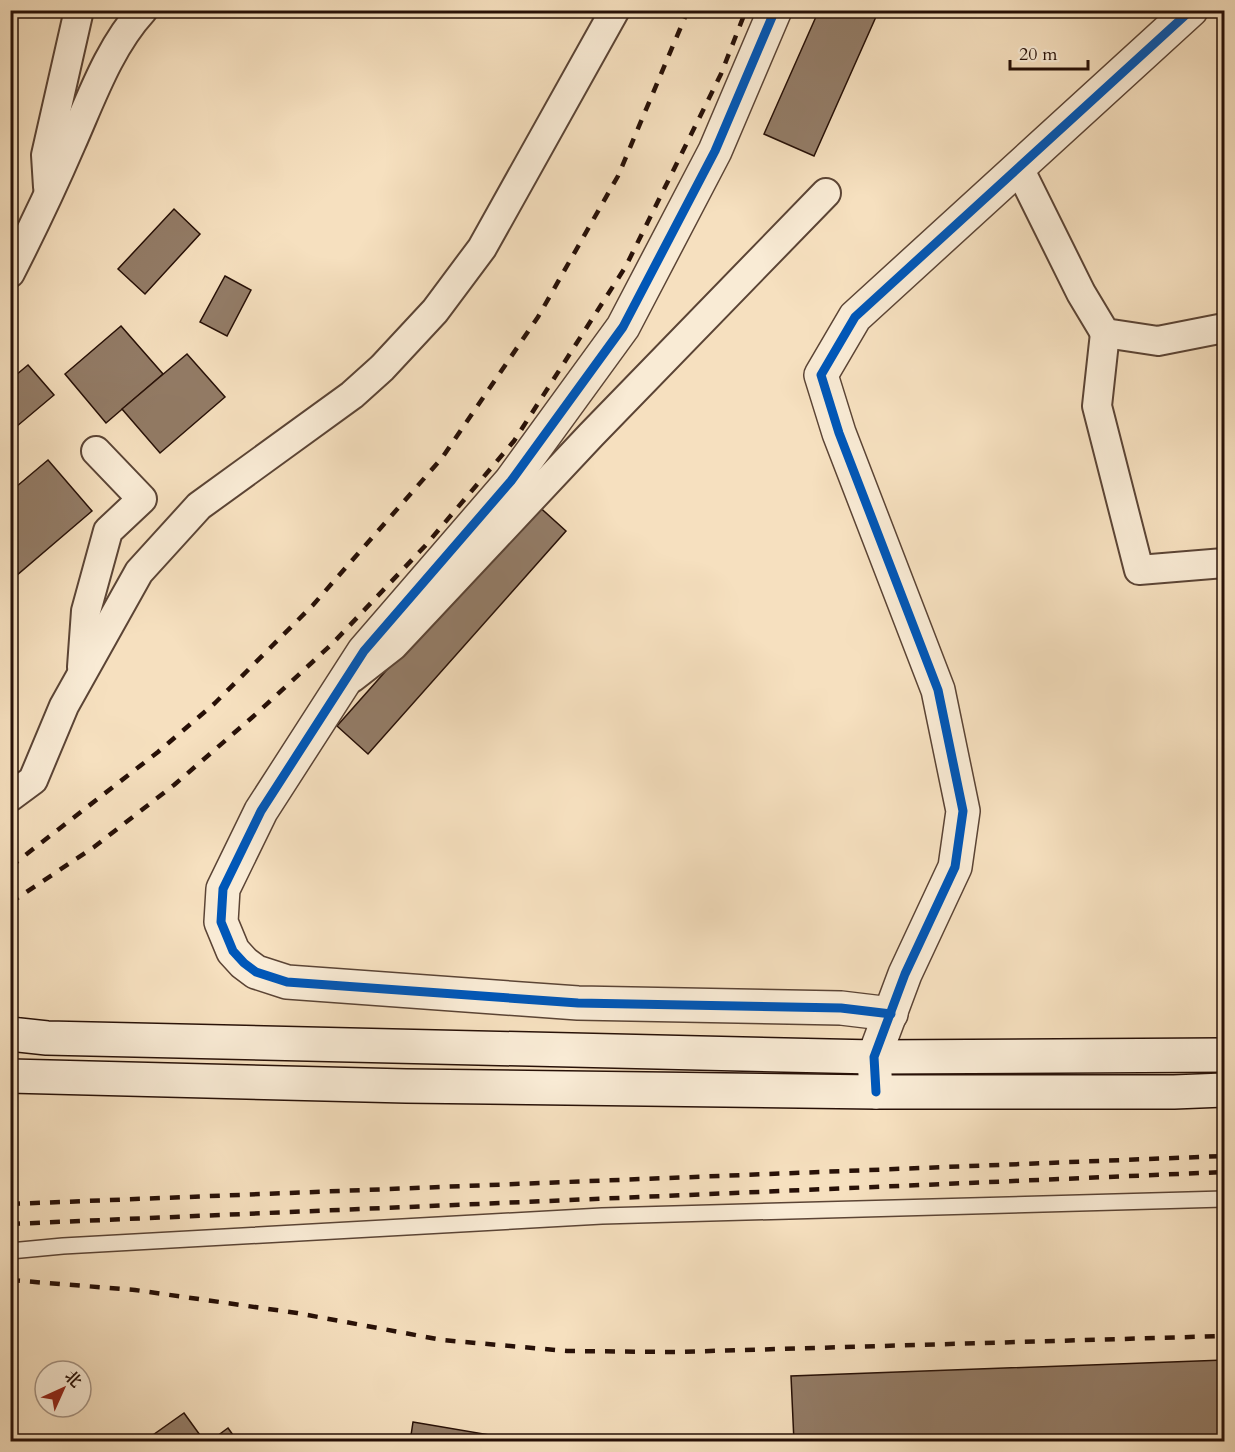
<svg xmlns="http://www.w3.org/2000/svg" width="1235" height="1452" font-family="Cardo,'Noto Serif SC',serif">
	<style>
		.building { fill: #937c67; stroke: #271007; stroke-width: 1.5 }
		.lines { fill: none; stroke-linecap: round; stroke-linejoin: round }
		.service-casing { stroke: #5b4435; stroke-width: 18 }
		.minor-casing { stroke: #5b4435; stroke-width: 32 }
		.tertiary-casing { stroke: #5b4435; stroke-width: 36 }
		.secondary-casing { stroke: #271007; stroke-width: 36 }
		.service { stroke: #f9ebd5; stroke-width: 15 }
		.minor { stroke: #f9ebd5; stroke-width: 28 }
		.tertiary { stroke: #f9ebd5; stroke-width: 33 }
		.secondary { stroke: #f9ebd5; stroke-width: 33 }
		.rail { stroke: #271007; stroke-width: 4.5; stroke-dasharray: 10 10; stroke-linecap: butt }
		.cycleway-casing { stroke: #f9ebd5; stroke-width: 13 }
		.cycleway { stroke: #0057b8; stroke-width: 9 }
	</style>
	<rect width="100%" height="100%" fill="#f6e0bf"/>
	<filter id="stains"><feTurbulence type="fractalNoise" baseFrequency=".00333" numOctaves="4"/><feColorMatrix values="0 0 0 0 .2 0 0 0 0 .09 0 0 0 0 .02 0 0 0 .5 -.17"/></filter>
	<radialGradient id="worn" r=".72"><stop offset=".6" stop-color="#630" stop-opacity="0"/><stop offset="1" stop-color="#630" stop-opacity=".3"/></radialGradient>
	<g class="building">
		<polygon points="819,10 879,10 814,156 764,134"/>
		<polygon points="174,209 200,234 145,294 118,269"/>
		<polygon points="225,276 251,290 227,336 200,322"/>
		<polygon points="121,326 163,374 106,423 65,374"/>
		<polygon points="187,354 225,397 160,453 122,409"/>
		<polygon points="28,365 54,395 10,432 10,380"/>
		<polygon points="48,460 92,511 10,581 10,492"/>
		<polygon points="535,503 566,531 368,754 337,726"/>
		<polygon points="1224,1360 1224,1437 1094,1442 794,1442 791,1376"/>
		<polygon points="184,1413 205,1442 143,1442"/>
		<polygon points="413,1422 496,1436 495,1442 410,1442"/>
		<polygon points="228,1428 238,1442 209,1442"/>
	</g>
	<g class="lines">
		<defs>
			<polyline id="service" points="10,1251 63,1246 602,1216 1224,1199"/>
			<g id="minor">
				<polyline points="1019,168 1081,293 1105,333 1158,341 1224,328"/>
				<polyline points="48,187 46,155 79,10"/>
				<path d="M10,273c22,-43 42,-85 61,-129 20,-45 38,-97 72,-134"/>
				<polyline points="1105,333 1097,406 1139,570 1224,563"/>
				<polyline points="82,667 86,611 108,531 142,499 96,451"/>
				<polyline points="352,678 393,646 591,435 826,193"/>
				<polyline points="10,797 33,780 64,706 139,572 199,506 352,395 382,368 435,311 482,248 615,10"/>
			</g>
			<g id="tertiary">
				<polyline points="775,10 715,151 623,327 511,481 364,651 261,811 223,889 221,922 233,951 244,963 256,972 287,982 578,1003 841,1008 891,1014"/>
				<polyline points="876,1092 874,1057 905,974 955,867 963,811 938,690 839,433 821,375 855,317 1191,10"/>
			</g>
			<g id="secondary">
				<polyline points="10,1034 47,1038 874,1057 1224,1055"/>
				<polyline points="10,1076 406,1086 876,1092 1174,1092 1224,1090"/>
			</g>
		</defs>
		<use href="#service" class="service-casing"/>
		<use href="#minor" class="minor-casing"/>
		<use href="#tertiary" class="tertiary-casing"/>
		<use href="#secondary" class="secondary-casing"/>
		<use href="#service" class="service"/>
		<use href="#minor" class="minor"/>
		<use href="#tertiary" class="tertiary"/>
		<use href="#secondary" class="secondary"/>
		<g class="rail">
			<polyline points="10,867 158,752 215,703 313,605 442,458 538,317 618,176 688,10"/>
			<polyline points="10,903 94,847 174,785 256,714 332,644 425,546 514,441 626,266 721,74 746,10"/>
			<polyline points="10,1204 1224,1156"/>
			<polyline points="10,1224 1224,1172"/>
			<polyline points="10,1280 135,1290 297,1313 442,1340 567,1351 675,1352 1224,1336"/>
		</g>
		<defs>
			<g id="cycleway">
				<polyline points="775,10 715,151 623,327 511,481 364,651 261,811 223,889 221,922 233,951 244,963 256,972 287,982 578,1003 841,1008 891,1014"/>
				<polyline points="876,1092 874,1057 905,974 955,867 963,811 938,690 839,433 821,375 855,317 1191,10"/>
			</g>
		</defs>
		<use href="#cycleway" class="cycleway-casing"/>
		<use href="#cycleway" class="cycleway"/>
	</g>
	<rect width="1235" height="1452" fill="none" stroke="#f6e0bf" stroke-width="36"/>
	<rect x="12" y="12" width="1211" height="1428" fill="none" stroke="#271007" stroke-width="3"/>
	<rect x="18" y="18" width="1199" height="1416" fill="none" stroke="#271007" stroke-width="1.5"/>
	<g transform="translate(63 1389) rotate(45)"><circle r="28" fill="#f9ebd5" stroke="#a59383" stroke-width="1.5"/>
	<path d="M0-4.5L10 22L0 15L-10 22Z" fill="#8f2418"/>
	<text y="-9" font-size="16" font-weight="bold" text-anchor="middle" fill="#271007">北</text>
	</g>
	<path d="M1010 60v9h78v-9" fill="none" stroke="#271007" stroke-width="3"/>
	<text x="1019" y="60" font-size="18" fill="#271007" stroke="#f9ebd5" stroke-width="4.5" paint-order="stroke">20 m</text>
	<rect width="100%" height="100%" filter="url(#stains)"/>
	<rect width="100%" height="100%" fill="url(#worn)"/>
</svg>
